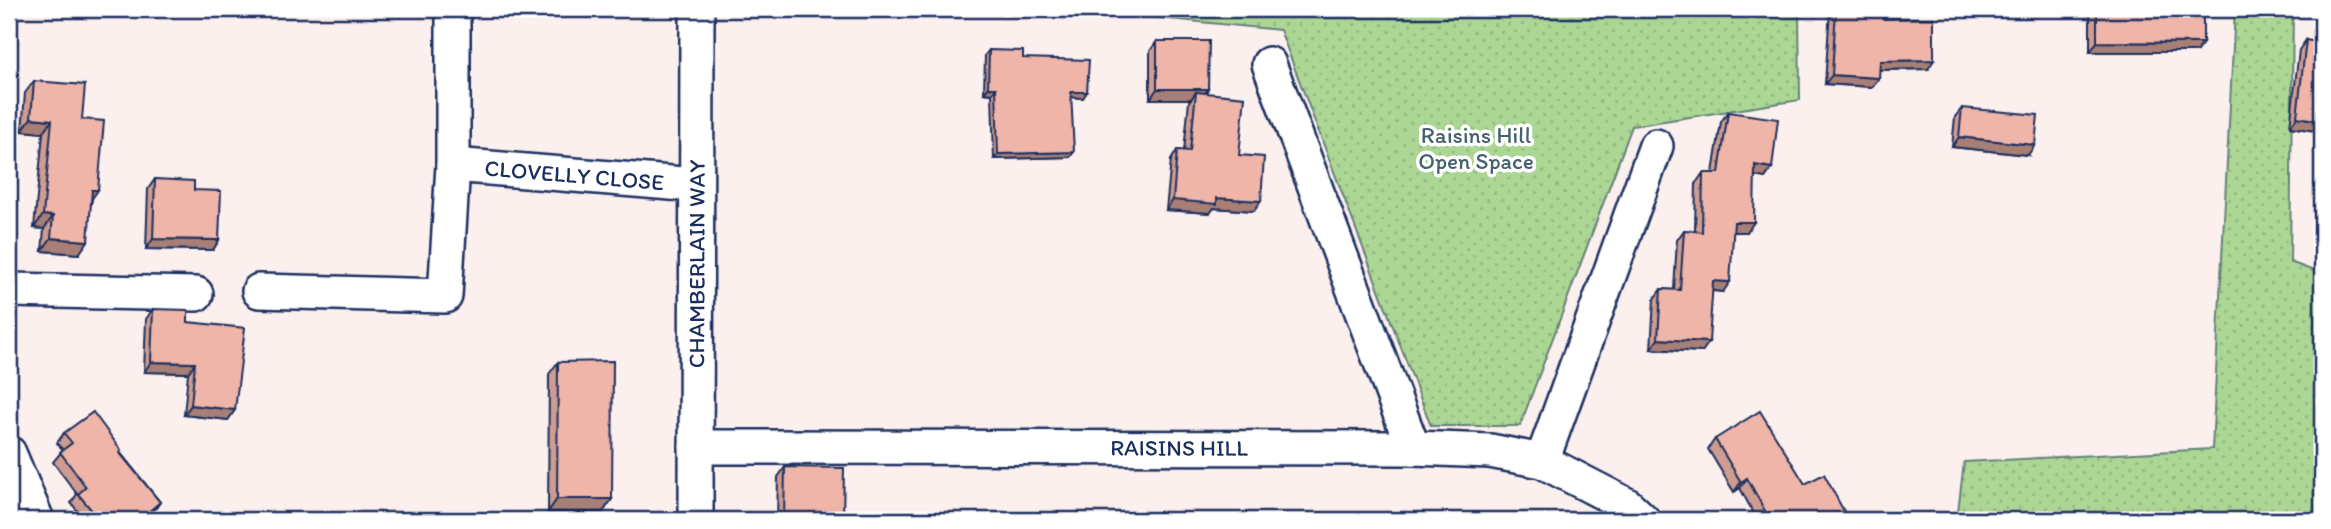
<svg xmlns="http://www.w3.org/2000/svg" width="2331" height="529" font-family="Itim,sans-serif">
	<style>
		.park { fill: url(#park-dots); stroke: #648279; stroke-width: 2 }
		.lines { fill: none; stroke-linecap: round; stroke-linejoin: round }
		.street-casing { stroke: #1b2f5e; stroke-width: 38 }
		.street { stroke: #fff; stroke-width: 33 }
		.wall { fill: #ce9c90; stroke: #1b2f5e; stroke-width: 2 }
		.shaded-wall { fill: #a77f76; stroke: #1b2f5e; stroke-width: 2 }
		.building { fill: #efb5a8; stroke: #1b2f5e; stroke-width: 2 }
		.labels { text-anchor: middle; stroke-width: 7; stroke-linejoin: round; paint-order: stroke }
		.park-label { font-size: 23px; fill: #46616e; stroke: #fff }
		.street-label { font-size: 23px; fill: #1b2f5e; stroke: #fff }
	</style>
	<defs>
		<pattern id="park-dots" width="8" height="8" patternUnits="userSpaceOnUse" patternTransform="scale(1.75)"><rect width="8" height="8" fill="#acd694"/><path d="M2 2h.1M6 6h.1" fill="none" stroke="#93b882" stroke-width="1.8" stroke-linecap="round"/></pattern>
	</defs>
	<rect width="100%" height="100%" fill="#fcf0ee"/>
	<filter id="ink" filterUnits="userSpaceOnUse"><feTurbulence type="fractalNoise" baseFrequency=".0143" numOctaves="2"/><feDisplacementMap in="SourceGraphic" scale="14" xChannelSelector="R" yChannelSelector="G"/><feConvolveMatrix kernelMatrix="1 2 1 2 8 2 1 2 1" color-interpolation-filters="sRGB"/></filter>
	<g filter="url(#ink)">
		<g class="park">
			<polygon points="1119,9 1799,9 1800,100 1632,126 1520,426 1431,426 1280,30 1120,14"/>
			<polygon points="2235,9 2293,9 2290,262 2322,274 2322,520 1957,520 1964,462 2212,449"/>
		</g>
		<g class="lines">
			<defs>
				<g id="street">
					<polyline points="1269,64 1413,448"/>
					<polyline points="453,165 453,9"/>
					<polyline points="9,290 196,294"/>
					<path id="s1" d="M259,291l186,5 8,-131 242,20"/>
					<path id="s2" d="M696,447l717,1 77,3 52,10 85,44 16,15"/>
					<polyline points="9,453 37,520"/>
					<polyline points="1542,461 1656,146"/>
					<path id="s3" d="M696,520l1,-511"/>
				</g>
			</defs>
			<use href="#street" class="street-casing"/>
			<use href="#street" class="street"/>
		</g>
		<g class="wall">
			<polygon points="1830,9 1883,9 1883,19 1928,69 1879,70 1872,87 1825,84"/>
			<polygon points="2095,9 2203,9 2203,43 2196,52 2090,52 2090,16"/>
			<polygon points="2306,40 2322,132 2290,127 2299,50"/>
			<polygon points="1157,41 1208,89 1206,93 1239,155 1261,201 1254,211 1214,208 1210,213 1166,210 1171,160 1177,150 1184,151 1189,101 1191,99 1150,99 1150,51"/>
			<polygon points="989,50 1023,58 1083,98 1071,97 1070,157 994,159 992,94 984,93 985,55"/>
			<polygon points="34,81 82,119 92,200 79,254 42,251 44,229 34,228 43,133 22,131 25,93"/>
			<polygon points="1962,108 2028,155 1952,147 1955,117"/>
			<polygon points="1728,112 1772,168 1765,178 1754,176 1747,232 1733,232 1723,292 1712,291 1702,352 1651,349 1654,299 1661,289 1674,290 1677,240 1684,230 1695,231 1696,183 1703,173 1713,173 1721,122"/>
			<polygon points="155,179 194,190 219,240 213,250 146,249 148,189"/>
			<polygon points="153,309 188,322 235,410 228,420 184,415 188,373 144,372 146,319"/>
			<polygon points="558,362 612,499 603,512 548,512 549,374"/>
			<polygon points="64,433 120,452 160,502 153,512 143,520 85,520 71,503 77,494 53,462 63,450 57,443"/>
			<polygon points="1715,439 1805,484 1845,520 1757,520 1740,488 1734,492 1708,449"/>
			<polygon points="785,467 843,520 777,520 778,477"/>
		</g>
		<g class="shaded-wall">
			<polygon points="2097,42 2203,43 2196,52 2090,52"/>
			<polygon points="1934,60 1928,69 1873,70 1880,61"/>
			<polygon points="1832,75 1879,78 1872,87 1825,84"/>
			<polygon points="988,88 996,88 992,94 984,93"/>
			<polygon points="1157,89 1208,89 1201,99 1196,92 1191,99 1150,99"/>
			<polygon points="1071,92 1087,92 1083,98 1067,97"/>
			<polygon points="2297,117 2322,121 2322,132 2290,127"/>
			<polygon points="31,118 52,120 43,133 22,131"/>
			<polygon points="1959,137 2035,145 2028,155 1952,147"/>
			<polygon points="1074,152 1070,157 994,159 998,154"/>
			<polygon points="1755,165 1772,168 1765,178 1748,175"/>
			<polygon points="92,190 98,190 89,203"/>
			<polygon points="1217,198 1261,201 1254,211 1214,208 1210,213 1166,210 1173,200"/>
			<polygon points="43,215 53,216 44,229 34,228"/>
			<polygon points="1734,222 1754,222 1747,232 1727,232"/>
			<polygon points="51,238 88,241 79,254 42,251"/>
			<polygon points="153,239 219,240 213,250 146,249"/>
			<polygon points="1713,281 1730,282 1723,292 1706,290"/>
			<polygon points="1658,339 1709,342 1702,352 1651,349"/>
			<polygon points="151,362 195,363 188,373 144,372"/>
			<polygon points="191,405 235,410 228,420 184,415"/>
			<polygon points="1747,478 1740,488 1734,492 1741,482"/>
			<polygon points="557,499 612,499 603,512 548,512"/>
			<polygon points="160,502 153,512 143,520 138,520"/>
		</g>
		<g class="building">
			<polygon points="1836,9 1883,9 1883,19 1934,18 1934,60 1880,61 1879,78 1832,75"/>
			<polygon points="2097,9 2203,9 2203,43 2097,42"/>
			<polygon points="2306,40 2322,43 2322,121 2297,117"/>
			<polygon points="1157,41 1209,41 1208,89 1157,89"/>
			<polygon points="989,50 1023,51 1023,58 1089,60 1087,92 1071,92 1074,152 998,154 996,88 988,88"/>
			<polygon points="34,81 85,85 82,119 104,121 98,190 92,190 88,241 51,238 53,216 43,215 52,120 31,118"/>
			<polygon points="1196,92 1245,97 1239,155 1264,157 1261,201 1217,198 1217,204 1173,200 1177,150 1190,151"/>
			<polygon points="1962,108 2038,115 2035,145 1959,137"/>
			<polygon points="1728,112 1778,119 1772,168 1755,165 1754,222 1734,222 1730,282 1713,281 1709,342 1658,339 1661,289 1680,290 1684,230 1702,232 1703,173 1719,173"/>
			<polygon points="155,179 194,181 194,190 221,191 219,240 153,239"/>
			<polygon points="153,309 188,310 188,322 245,328 235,410 191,405 195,363 151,362"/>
			<polygon points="613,361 612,499 557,499 558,362"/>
			<polygon points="1760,411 1805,484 1824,474 1847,517 1841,520 1770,520 1747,478 1741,482 1715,439"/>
			<polygon points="93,412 121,450 119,452 160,502 139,520 97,520 99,519 78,494 86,487 60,452 72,443 64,433"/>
			<polygon points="785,467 844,468 843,520 784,520"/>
		</g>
	</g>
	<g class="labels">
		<g class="park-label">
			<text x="1476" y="143">Raisins Hill<tspan x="1476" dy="26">Open Space</tspan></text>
		</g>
		<g class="street-label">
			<text dy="8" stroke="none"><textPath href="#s1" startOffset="439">CLOVELLY CLOSE</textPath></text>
			<text dy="8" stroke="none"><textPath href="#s3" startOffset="256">CHAMBERLAIN WAY</textPath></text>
			<text dy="8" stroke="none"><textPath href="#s2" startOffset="483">RAISINS HILL</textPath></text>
		</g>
	</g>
	<rect width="2331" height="529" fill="none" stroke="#fff" stroke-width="35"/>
	<rect x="18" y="18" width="2296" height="494" fill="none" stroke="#1b2f5e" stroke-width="2.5" filter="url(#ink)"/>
</svg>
